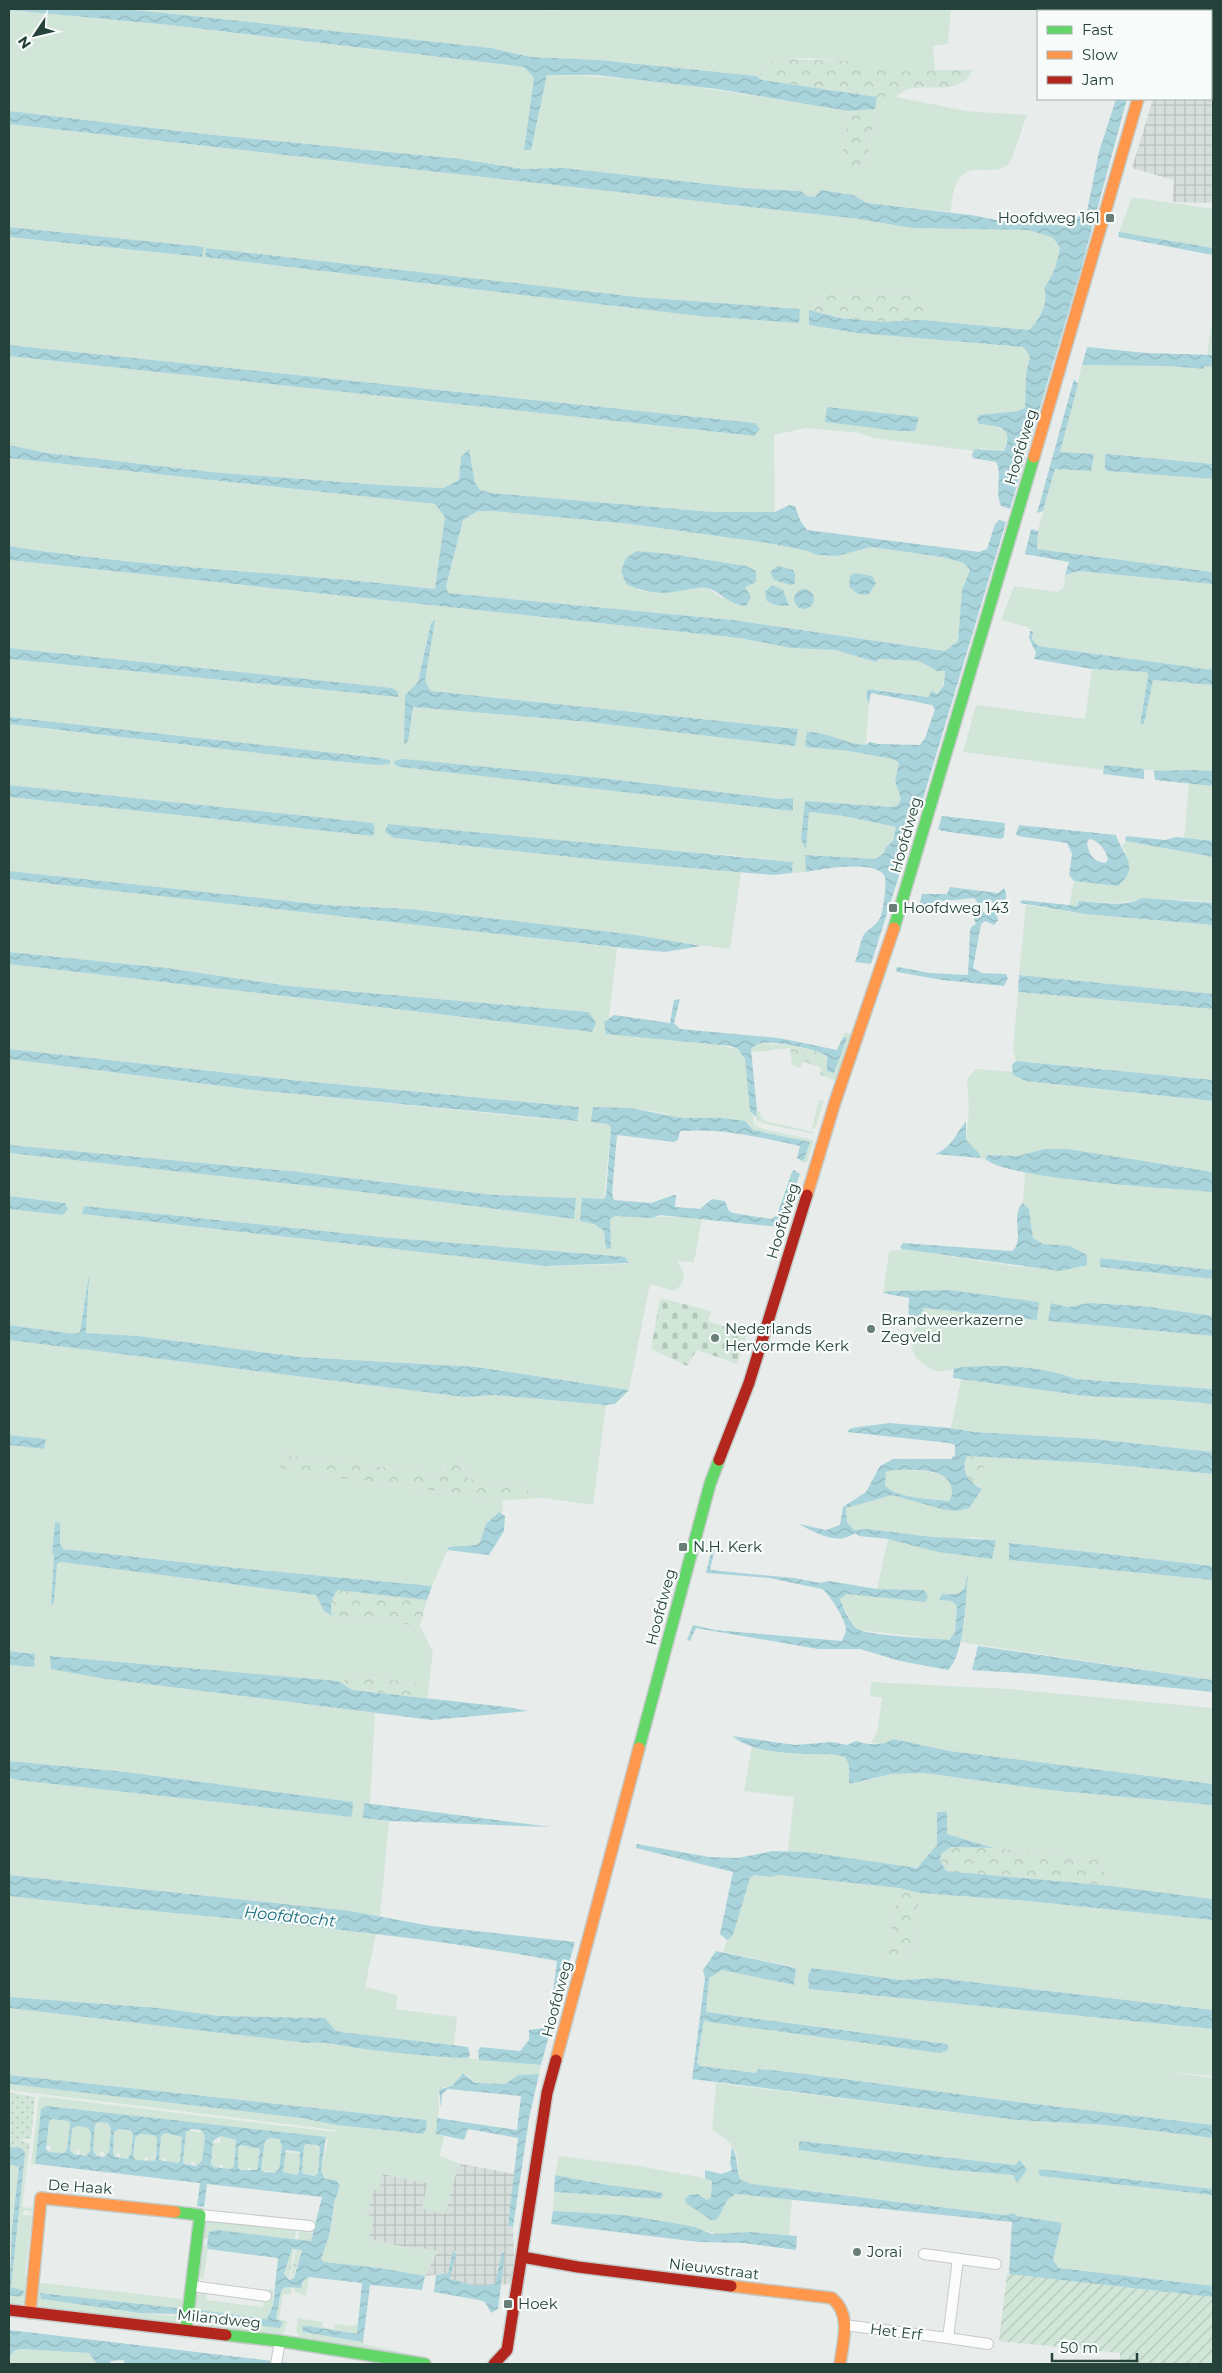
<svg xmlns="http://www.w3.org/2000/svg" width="1222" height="2373" font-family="Montserrat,sans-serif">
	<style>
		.industrial { fill: url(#industrial-grid) }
		.grass { fill: #d1e6d8; fill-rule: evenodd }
		.forest { fill: url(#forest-crowns) }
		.cemetery { fill: url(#cemetery-stones) }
		.park { fill: url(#park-dots) }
		.garden { fill: url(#garden-furrows) }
		.water { fill: url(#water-waves); fill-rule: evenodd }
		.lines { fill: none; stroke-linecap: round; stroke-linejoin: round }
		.street-casing { stroke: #c5cac8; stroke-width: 12 }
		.fast-casing { stroke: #c3cbc8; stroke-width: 14 }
		.slow-casing { stroke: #c3cbc8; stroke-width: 14 }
		.jam-casing { stroke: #c3cbc8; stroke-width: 14 }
		.street { stroke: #fcfcfc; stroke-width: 10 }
		.fast { stroke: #63d668; stroke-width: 11 }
		.slow { stroke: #ff974d; stroke-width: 11 }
		.jam { stroke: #b3261e; stroke-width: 11 }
		.poi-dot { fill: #697e78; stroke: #f7fbf9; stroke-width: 2 }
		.labels { text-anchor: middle; stroke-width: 4.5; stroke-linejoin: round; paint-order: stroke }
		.poi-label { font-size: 15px; fill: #24423a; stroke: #f7fbf9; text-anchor: start }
		.street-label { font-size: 15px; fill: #24423a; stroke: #f7fbf9 }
		.water-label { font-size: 16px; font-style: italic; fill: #1c6f80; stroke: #f7fbf9 }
	</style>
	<defs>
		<pattern id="industrial-grid" width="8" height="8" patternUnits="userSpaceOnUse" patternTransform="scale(1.25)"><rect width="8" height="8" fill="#d6dedb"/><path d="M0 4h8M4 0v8" fill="none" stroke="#b8c0bd"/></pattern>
		<pattern id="forest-crowns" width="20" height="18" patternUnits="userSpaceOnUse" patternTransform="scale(1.25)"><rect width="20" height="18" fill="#d1e6d8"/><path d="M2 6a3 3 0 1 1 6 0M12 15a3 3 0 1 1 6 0" fill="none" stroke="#b3c6ba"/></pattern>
		<pattern id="cemetery-stones" width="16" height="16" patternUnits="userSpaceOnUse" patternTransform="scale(1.25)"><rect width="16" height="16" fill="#d1e6d8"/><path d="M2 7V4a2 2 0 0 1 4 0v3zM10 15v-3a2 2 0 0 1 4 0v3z" fill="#b3c6ba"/></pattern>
		<pattern id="park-dots" width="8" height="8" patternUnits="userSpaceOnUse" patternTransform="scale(1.25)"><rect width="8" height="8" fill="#d1e6d8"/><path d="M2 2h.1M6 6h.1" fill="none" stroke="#b3c6ba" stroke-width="1.8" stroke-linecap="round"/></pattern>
		<pattern id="garden-furrows" width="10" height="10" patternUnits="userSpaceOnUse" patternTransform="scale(1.25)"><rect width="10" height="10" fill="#d1e6d8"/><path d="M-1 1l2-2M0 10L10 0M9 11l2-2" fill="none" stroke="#b3c6ba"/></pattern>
		<pattern id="water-waves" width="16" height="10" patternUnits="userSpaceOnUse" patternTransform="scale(1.25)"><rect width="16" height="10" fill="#a9d4db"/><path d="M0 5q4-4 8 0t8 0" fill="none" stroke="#91b7bd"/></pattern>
	</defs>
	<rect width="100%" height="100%" fill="#e8edeb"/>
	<g class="industrial">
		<polygon points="1180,9 1213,9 1213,203 1172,202 1174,180 1132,168 1153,99 1211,99 1211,11 1180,11"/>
		<polygon points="461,2164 515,2174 508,2226 513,2227 514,2255 511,2284 477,2286 452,2280 450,2279 456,2252 453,2250 448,2273 425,2276 437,2252 414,2247 413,2249 368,2239 374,2217 367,2215 373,2189 383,2174 427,2183 445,2213 457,2169"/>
	</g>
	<g class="grass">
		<path d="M123,9h426l3,3 2,-3h397l-3,35 -15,2 2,24c-6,1 -13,3 -19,3 -37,1 -135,-36 -159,3l-158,-16 -68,-3 -40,-9z"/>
		<path d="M9,10l161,15 354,42 10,11 -10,72h7l16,-75c101,0 199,21 298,34l4,2 -7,46 11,9h6l9,-7 9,-62h19l70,14 61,4c-4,10 -13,42 -18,48 -18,21 -54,-19 -58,49l-84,-9 -14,-8 -32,-5 -5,7 -9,-1 -6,-5 -58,-3 -220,-19 -62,-10 -257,-25 -195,-23z"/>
		<path d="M9,124l850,95 53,9 116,2 24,7 8,10 -7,30 -9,11c5,15 -4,32 -15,42l-106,-10v-24l-60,-1 -26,-5 -21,13 -2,8h-5v14l48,8 166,14 7,9 -4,18 -1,34 -7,3 -39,4c4,4 8,8 13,10 15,7 20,7 12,26l-23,-3 -7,3 -101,-13 -13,-5 -54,-5 -32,7 1,77h-62l-222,-19 -11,-3 -5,-6 -5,-30 -9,3 -2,23 -16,8 -62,-3 -170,-13 -164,-19 -38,-8v-89l728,78 17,2 1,-13 -746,-78v-108l193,20 2,-10 -195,-20zM205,257l432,40 153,11 10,2 -2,13 -99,-7z"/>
		<polygon points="1132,197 1213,209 1213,248 1119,232"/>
		<polygon points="1213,311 1213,355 1207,354"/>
		<polygon points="1082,365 1167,366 1203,369 1204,366 1213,367 1213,464 1108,454 1105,468 1107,471 1213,479 1213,572 1036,549 1038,531 1055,469 1091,471 1060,452"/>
		<path d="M9,458l426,46 10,13 -9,72c-142,-17 -286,-20 -427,-43z"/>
		<path d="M478,511h15l138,13 143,20 33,7 10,4 20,1 34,-9 71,10 22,6 6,7 -8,20 -4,51 -13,10 -212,-31 -285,-27 -2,-7 17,-66zM637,551l34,3 75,12 -1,21 -23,11 -15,-10 -10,-1 -44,6 -15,-3z"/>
		<path d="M9,560l731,78 51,10 44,2 41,12 3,-3 40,2 18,10h8c-1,14 -3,22 -17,26l-54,-8 -8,8 3,7 -3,41 -61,2 44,4 44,8 6,4 -4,18 6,18 -3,6 -6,2 -87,-6 1,48 3,-37 35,4 52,11 -3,14 -8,7 -1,5 -8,6 -70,-4v17l-14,1 1,-11 -64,-7 -53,-3 -190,-18 -92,4 215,23 132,11 -11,77 -321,-40 -84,-4 -316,-34v-74l363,39v-13l-363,-38v-61l293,34 75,7 13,-1v-4l-10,-2 -371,-41v-58l389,38v-5l-6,-4 -383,-40zM434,621l-9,60 6,10 367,38 -3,16 -206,-23 -176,-15 -8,37v-48l13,-14 13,-59zM400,767l210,12 169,20 14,-1v12z"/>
		<polygon points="1078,571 1213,584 1213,670 1038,646 1032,639 1033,631 1027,627 1001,620 1014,586 1057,592 1064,587 1065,575"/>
		<polygon points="1092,669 1147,672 1148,676 1140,723 1144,724 1153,680 1213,685 1213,771 1154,771 1107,765 1103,770 963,752 976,705 1085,719"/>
		<polygon points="1189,783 1213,786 1213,841 1184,838"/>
		<polygon points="1126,841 1213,857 1213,903 1190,900 1138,900 1117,903 1079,901 1077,906 1069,906 1074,881 1118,886 1126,852 1122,846"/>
		<path d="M9,879l291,31 317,38 -8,69 -5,5 134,27 7,10 9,66 9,4 51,11 -7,22 -5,1 8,-21 -57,-12 -3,-3 -66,-5 -20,-9 -33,-5 -38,-1 18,21 -7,71 -22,-1 12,26 10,7 7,17 -1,-30 5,-2c29,1 57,0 87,2l-8,44 -17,-1c9,12 10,21 -3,30l-24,-7 -21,106 -153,-23 -176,-10 -162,-21 -52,-3 2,-52 -8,51 -4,2 -67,-9v-116l54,6 2,-12 -56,-7v-43l329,36 236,30 1,-21 -82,-3 -194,-23 -290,-27v-86l244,31 282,28 41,3 3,-14 -277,-26 -293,-32v-85l582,68 5,-9 -7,-11 -300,-26 -122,-18 -158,-16zM84,1206l297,31 234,19 13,8 -83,2 -462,-52z"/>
		<polygon points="1026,905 1085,914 1213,925 1213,994 1019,975"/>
		<polygon points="1018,992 1213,1009 1213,1080 1016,1061 1013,1050"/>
		<polygon points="845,1032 851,1034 838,1081 828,1078 830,1072 834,1073"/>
		<polygon points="976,1069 1013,1072 1013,1075 1026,1081 1213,1101 1213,1172 1044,1149 1018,1156 988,1155 985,1158 986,1161 980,1158 979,1153 968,1144 966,1141 969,1109 967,1079"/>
		<polygon points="819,1100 824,1101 815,1129 812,1128"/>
		<polygon points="760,1111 761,1116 766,1121 814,1132 814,1134 766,1124 756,1120 757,1112"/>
		<path d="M1025,1172l56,8 132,12v78l-112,-12 -1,9 113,12v37l-70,-10 -54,-3 -21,4 -17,-4 -3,18 165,15v53l-137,-10c-35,-13 -74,-12 -110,-11 -10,0 -21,4 -31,3 -3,-1 -7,-4 -10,-6 -23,-13 -10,-38 -1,-57l113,12 2,-18 -89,-12 -61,1 -6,2 6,-41 13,-3 120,18 65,-12 -17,-9 -27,-2 -10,-6 -4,-29 -6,-6z"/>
		<polygon points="9,1340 464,1397 494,1395 606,1405 593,1505 544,1498 522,1488 467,1478 462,1462 443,1468 440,1474 282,1455 280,1470 503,1500 502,1514 499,1512 486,1524 480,1542 476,1545 449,1547 432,1586 227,1567 63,1549 60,1543 60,1524 55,1523 52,1552 54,1555 51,1605 54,1602 57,1564 61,1562 316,1595 324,1611 332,1616 420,1626 433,1652 429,1684 351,1676 340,1683 50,1656 106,1679 375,1713 370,1804 364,1803 363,1818 389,1821 380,1917 288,1904 9,1875 9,1778 351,1817 353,1802 126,1772 9,1761 9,1665 34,1667 35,1654 9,1651 9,1445 44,1449 46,1439 9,1435"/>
		<polygon points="961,1379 1086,1396 1169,1400 1213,1404 1213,1452 1095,1439 974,1432 951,1428"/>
		<path d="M989,1457l105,6 119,11v92l-204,-23v17l204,20v100l-253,-38 5,-23 2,-43c-6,19 -3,19 -25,18l-3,6 13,1 5,5 -2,27 -7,7 -88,-10 -7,-6 -13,-25 6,-6 79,9 -1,-12 -47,-1 11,-50 104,20 4,-19 -25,-3 -16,2 -22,-2 -66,-8 -13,1 -7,-8 -1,-14 46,-13 66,16 24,-22 -7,-4z"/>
		<path d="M893,1470c17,0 77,-1 56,31 -14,-2 -55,-3 -63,-14 -4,-5 -1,-10 1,-15z"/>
		<polygon points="871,1682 1009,1689 1213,1708 1213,1784 950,1751 893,1739 887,1744 871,1743 877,1733 882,1698 870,1696"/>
		<polygon points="752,1746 793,1753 838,1754 845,1757 849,1765 850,1784 891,1774 924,1773 1049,1790 1213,1805 1213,1899 1111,1886 1098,1860 994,1848 950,1835 947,1834 947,1813 937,1812 937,1845 917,1868 788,1851 794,1797 744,1791"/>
		<polygon points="754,1875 770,1877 779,1875 899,1888 887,1957 910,1954 913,1947 920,1893 1028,1901 1213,1920 1213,2010 937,1978 901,1980 808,1975 809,1989 1213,2029 1213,2076 1169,2072 1213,2078 1213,2125 1018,2102 790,2072 759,2069 756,2073 700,2066 697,2062 704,2020 940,2053 946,2051 940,2043 706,2012 709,1978 722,1970 794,1985 796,1967 723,1952 727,1940 733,1935 750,1877"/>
		<polygon points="9,1896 250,1919 376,1934 365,1987 397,1995 396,2009 457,2017 454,2046 341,2032 335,2030 325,2018 219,2016 159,2008 9,1997"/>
		<path d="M9,2008l298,35 18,-2 32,7 184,17 -2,9 -21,1 -13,9 -30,-1 -6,-7 -6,-3 -10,12 -10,2 -5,8c3,16 -1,23 -2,39l8,2 -4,20 21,8 -4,5 -12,45 -23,-5 5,-26 -44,-9 -4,17 -6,-1 -6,25 7,1 -5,23 44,10 1,-2 23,4 -12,25 -45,-8 -56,-6 -4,-3 9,-25 8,-41 -6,-14h-6l-4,-8 7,-31 -6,-3 -281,-28 -6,55 -4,1 8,-69 296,36v-2l-326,-40v-6l293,34 34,7 86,9 4,-5 1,-9 -418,-45z"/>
		<path d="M716,2083l300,37 91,5 106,13v51l-172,-20 -3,3 2,4 173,19v91l-154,-18 -6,-8 8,-36 -45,-8 -265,-32 -10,-4c-4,-9 -2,-15 -4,-24 -2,-11 -16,-21 -25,-26zM799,2141l216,24 3,17 -4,-7 -63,-5 -152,-20z"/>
		<polygon points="52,2119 68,2121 70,2124 67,2149 64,2153 50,2152 51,2146 47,2146 46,2149 49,2122"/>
		<polygon points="100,2121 108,2123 111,2129 109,2152 103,2157 104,2152 101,2151 99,2156 93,2151 95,2124"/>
		<polygon points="77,2126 88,2128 91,2133 90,2151 86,2156 79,2155 80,2149 77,2149 76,2154 70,2150 72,2129"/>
		<polygon points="119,2129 130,2130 133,2133 131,2154 127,2159 120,2158 120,2154 117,2153 116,2157 113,2154 114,2132"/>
		<polygon points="191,2129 191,2131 200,2132 201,2130 205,2136 202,2161 195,2166 194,2162 191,2162 191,2165 183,2162 186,2132"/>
		<polygon points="165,2133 182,2137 180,2160 178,2163 165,2162 166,2159 162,2158 162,2162 159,2160 161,2136"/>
		<polygon points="140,2134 155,2135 158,2140 154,2161 148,2161 148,2157 145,2157 144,2161 136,2160 133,2157 135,2138"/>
		<polygon points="221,2136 236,2140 234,2166 231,2169 223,2169 223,2165 220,2165 219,2168 214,2167 211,2163 213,2142 220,2143"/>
		<polygon points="268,2138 278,2139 282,2146 279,2169 274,2173 268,2173 268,2170 264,2172 261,2169 265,2141"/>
		<polygon points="307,2144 318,2145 320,2148 318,2173 314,2176 302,2173 304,2146"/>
		<polygon points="241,2145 260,2149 257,2170 250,2171 251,2168 247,2168 247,2171 238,2168 238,2147"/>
		<polygon points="22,2148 29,2151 22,2207 32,2208 33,2205 37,2206 36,2209 32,2209 32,2212 24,2210 23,2215 32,2215 25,2276 29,2277 25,2302 20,2305 9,2305 9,2295 21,2297 24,2291 11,2287 25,2157"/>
		<polygon points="286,2150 286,2152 299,2153 300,2150 301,2153 299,2172 296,2175 283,2172"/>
		<path d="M559,2156l80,10 66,12 7,3 -1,16 -4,3 -6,-5 -15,8 25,17h5c10,-10 5,-18 20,-26l56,5 -3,36 -38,-3 -32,3 -24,-8 -142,-16 1,-19 106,7 -52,-14 -53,-10z"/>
		<polygon points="9,2164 17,2165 19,2167 9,2266"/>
		<polygon points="212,2220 296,2229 295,2239 269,2236 202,2239 206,2223"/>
		<polygon points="315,2223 311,2241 298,2240 299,2229 313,2234"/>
		<polygon points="202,2244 207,2245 208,2249 203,2280 198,2276"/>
		<polygon points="309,2277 306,2296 295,2292 294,2288 304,2285 304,2280"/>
		<path d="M43,2283l139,16v5h5l-6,17 -5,2 -136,-16 -3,-4 -1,-19zM41,2293l137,15 -4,8 -34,-3 -99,-14z"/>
		<polygon points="285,2287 291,2287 291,2294 283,2294 279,2319 287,2321 285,2331 279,2335 201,2325 194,2320 196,2297 201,2292 207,2291 206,2300 263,2307 264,2299 268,2299 269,2289 273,2290 273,2305 267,2319 201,2310 199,2317 226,2322 277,2321 276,2319 281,2291"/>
		<polygon points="298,2318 323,2322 322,2327 334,2329 335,2324 354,2326 355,2324 359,2324 356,2335 302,2326 303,2332 363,2342 364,2344 423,2357 300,2338 296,2331"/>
		<polygon points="20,2349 89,2353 97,2364 9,2364 10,2354"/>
	</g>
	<g class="forest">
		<path d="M789,59l56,2 70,12 20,-3h38c-17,33 -57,5 -77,27h-19l-115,-17 -4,-4c7,-13 17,-15 31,-17z"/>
		<polygon points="858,109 875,109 868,159 859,166 852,166 842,157 849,111"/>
		<path d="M837,290l26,5 61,1 -1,24c-31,8 -78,-1 -109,-9l5,-15z"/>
		<polygon points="758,1043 789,1045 822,1053 827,1060 827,1071 830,1072 828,1078 820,1075 821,1068 803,1061 800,1068 792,1065 790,1048 752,1052 751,1049"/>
		<polygon points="282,1455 440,1474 450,1461 460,1458 467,1478 522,1488 544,1498 503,1500 279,1470"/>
		<path d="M967,1456l22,1 -14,28c-9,-7 -13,-17 -8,-29z"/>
		<polygon points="346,1589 427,1600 420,1626 332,1616 331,1605 333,1595 337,1590"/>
		<polygon points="351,1676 429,1684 427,1698 352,1690 340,1683"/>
		<polygon points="951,1847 994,1848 1098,1860 1111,1886 946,1871 940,1860 941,1854"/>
		<path d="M899,1888l21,5 -7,54c-4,10 -10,16 -21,17l-5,-7z"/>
		<polygon points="294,2249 289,2280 288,2279 284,2274 290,2252"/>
		<polygon points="296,2249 302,2250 292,2280 291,2277"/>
	</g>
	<polygon class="cemetery" points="660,1298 711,1311 708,1321 747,1334 737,1364 697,1350 687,1366 651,1349"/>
	<polygon class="park" points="9,2092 35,2097 31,2139 23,2139 22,2141 30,2144 29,2151 22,2148 9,2147"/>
	<polygon class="garden" points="1007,2273 1213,2297 1213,2364 1120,2364 1120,2353 999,2341"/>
	<g class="water">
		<polygon points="9,9 123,9 174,14 491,48 531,57 599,60 757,76 762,80 877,97 875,109 849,111 717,89 596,75 547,75 531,150 524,150 534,78 524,67 170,25 9,10"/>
		<path d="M1116,99h11l-46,170 -71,240 -9,-3c-7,-16 2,-32 -5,-44l-23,-4 -1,-4 3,-5 29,2c11,-24 -6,-25 -25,-27l-2,-5 2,-4 39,-4 7,-3 1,-34 4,-18 -7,-9 -166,-14 -48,-8v-15l32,8 40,4 42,-2 106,10c11,-10 20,-28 15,-42 10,-13 13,-25 16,-41l-8,-10 -24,-7 -116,-2 -53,-9 -850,-95v-13l195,23 257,25 62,10 40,-1 180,20 58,3 6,5 8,1 6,-7 32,5 14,8 104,12 40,8 28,-1 32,5 7,-10 9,-6 12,-59z"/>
		<polygon points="9,227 204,247 202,257 9,237"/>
		<polygon points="1119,232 1213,248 1213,255 1118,237"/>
		<polygon points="206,248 637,297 800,309 799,323 699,316 205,257"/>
		<polygon points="9,345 755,423 760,429 754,436 737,434 9,356"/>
		<polygon points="1087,347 1146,353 1213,355 1213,367 1204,366 1204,369 1167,366 1082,365"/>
		<polygon points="1074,379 1078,384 1060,452 1094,454 1091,471 1055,469 1043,511 1037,513"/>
		<polygon points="827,407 919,417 915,431 898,431 825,422"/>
		<path d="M9,445l38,8 164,19 170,13 62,3 16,-8 2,-23 8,-8 6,34 5,7 11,3 222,19h62l14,-7 6,1 5,14 7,10 172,22 8,-3 8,-25 4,-4 7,2 -93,310 -10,-3 -2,9 9,3 -39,123 -16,-2c3,-8 5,-18 8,-26 4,-7 16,-12 18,-20 2,-8 7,-36 3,-41 -10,-15 -63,-6 -78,-3l-1,-17 71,4 8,-6 1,-5 8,-7 3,-14 -52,-11 -35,-4 -3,38 -5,-11 4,-38 87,6 6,-2 3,-6 -6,-18 4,-18 -6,-4 -44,-8 -44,-4 2,-15c21,0 42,13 59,13l4,-3 8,2 42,1 5,-7 10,-29 -3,-4 -61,-12 -2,11 -3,-7 2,-8 60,8 4,-6 5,3 7,-9 1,-14h-8l-18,-10 -40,-2 -3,3 -41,-12 -44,-2 -51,-10 -731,-78v-14c141,23 285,26 426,43l10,-72 -10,-13 -426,-46zM478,511h15l138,13 143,20 33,7 10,4 20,1 34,-9 71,10 22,6 6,7 -8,20 -4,51 -13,10 -212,-31 -285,-27 -2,-7 17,-66z"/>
		<polygon points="1108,454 1213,464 1213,479 1107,471 1105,468 1105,455"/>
		<polygon points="1031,529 1038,531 1037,549 1213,572 1213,584 1078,571 1065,575 1069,562 1025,554"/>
		<path d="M637,551l34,3 75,12 10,5v11l-11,5 6,10 -5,9c-16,-1 -25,-14 -39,-18 -9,-2 -19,2 -28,3 -19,4 -35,1 -53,-7l-5,-13 5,-13z"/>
		<polygon points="777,566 793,570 795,574 795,583 791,585 774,580 770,572"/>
		<path d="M854,573l18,3 4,7 -7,11c-9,2 -14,-1 -20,-8l1,-10z"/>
		<polygon points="772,585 783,590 789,606 775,605 767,601 765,592"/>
		<circle cx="804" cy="599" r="10"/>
		<polygon points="435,620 425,681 431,691 798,729 795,746 589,722 413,707 408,741 404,745 405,695 418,682 431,623"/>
		<polygon points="1030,631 1033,631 1032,639 1038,646 1213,670 1213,685 1153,680 1144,724 1140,724 1148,676 1147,672 1092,669 1034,659 1036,653 1029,638"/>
		<polygon points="9,648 392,688 398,692 398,697 9,659"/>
		<polygon points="9,717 380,758 390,760 390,764 377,765 302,758 9,724"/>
		<polygon points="404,759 610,779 779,799 793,798 793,811 400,767 394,764 394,761"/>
		<polygon points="1107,765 1144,769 1144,779 1103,774 1104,766"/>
		<polygon points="1191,770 1213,771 1213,786 1155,780 1154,771"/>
		<polygon points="9,785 373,823 375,829 373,836 9,797"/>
		<polygon points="942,816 1005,823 1004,837 1001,839 942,831 938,829"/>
		<polygon points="388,824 793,862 792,873 773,875 609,861 394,838 385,832"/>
		<path d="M1019,825l97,10c5,18 26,31 2,51l-44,-5 -5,-6 3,-21 -5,-11 -49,-7 -2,-2zM1091,839c10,4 15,12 17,21l-3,3c-12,-2 -15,-7 -18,-19l1,-4z"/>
		<polygon points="1127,836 1165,840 1176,837 1213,841 1213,857 1126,841 1125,838"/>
		<polygon points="9,871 325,905 409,909 636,935 701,946 665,952 632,949 9,879"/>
		<path d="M950,887l48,6 6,-5c5,10 2,15 -8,19l-6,-8 -8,3 1,10 3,2 9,-4 3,10 -4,5 -9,-4 -4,3 -8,44 9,5 24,1 2,4 -4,8 -62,-6 -45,-8 -1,-4 2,-1 32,6 38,2 2,-45 2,-4 4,-2 -5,-12 5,-4 1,-7 -3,-3 -41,4 -5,9h-6l-3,-5 3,-12h25z"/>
		<path d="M1142,898l71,5v22l-128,-11 -65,-11 2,-3 55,6 2,-5c20,1 45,7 63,-3z"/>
		<polygon points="9,952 167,968 289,986 589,1012 596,1023 592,1032 9,964"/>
		<polygon points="1019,975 1213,994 1213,1009 1018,992"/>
		<path d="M680,999l-6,24 6,6 99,9 58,12 6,-13 4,1 -13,35 -7,-2v-14c-6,-8 -59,-18 -69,-13 -3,1 -5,3 -7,5l6,62 -1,6 -6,-6 -5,-52 -7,-10 -7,-3 -125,-12 -2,-12 10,-7 56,8 4,-23z"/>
		<polygon points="9,1049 302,1081 579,1107 577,1121 253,1090 9,1059"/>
		<polygon points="1016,1061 1213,1080 1213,1101 1026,1081 1013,1075 1012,1065"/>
		<path d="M593,1107l38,1 50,10h40l24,3 8,9 57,12 -6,18 -2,1 -5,-3 3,-12c-42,-9 -76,-18 -120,-15l-2,9 -4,2 -57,-7 -5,59 2,6 37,3 23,-8h2l-1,12 25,2 12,-10 13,2 4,10 4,2 38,6 6,-4 15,-43 2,-2 6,4 -18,51 -3,2 -119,-12 -8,3 -37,-2 -5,3 1,29 -5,1 -2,-18 -10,-7 -14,-3 2,-23 22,1 2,-4 5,-67 -3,-4 -17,-2z"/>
		<path d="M966,1121c0,25 -2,16 13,32l1,5 -45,-4c16,-6 21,-20 31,-33z"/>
		<polygon points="9,1145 299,1172 493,1195 576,1198 574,1219 338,1189 9,1153"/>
		<path d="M1044,1149h23l146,23v20c-33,-3 -215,-13 -228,-34l3,-3 30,1z"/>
		<polygon points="9,1196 65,1203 68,1209 63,1215 9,1209"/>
		<path d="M1023,1203l6,6 4,29 10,6 27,2 17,9v10l-27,6 -158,-22 -2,-2 3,-4 109,8c14,-11 -3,-35 11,-48z"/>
		<polygon points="84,1206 381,1237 615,1256 625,1257 629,1263 545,1266 82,1214"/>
		<polygon points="1100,1258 1213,1270 1213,1279 1100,1267"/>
		<polygon points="89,1274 86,1333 138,1336 300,1357 476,1367 629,1390 615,1404 606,1405 494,1395 464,1397 9,1340 9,1325 75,1334 80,1332"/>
		<polygon points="950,1290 1039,1302 1037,1320 924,1308 917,1323 908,1321 909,1298 883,1293 889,1291"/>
		<polygon points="1051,1303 1068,1307 1089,1303 1143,1306 1213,1316 1213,1336 1048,1321"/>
		<path d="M954,1368c39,-4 85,-3 122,11l137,10v15l-44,-4 -83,-4 -133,-18z"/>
		<path d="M889,1423l62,5 23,4 121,7 118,13v22l-119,-11 -127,-7c-7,15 2,27 15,33l-13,19 -11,3 -13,-1 -53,-15 -46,13 1,14 7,8 13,-1 66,8 63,3 -4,19 -54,-7 -50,-13 -29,-3 -4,-3c-18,13 -39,0 -56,-9l27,6 14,-5 3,-18 23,-15 14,-26 13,-7h58l4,-4v-10l-6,-2 -102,-11 4,-4zM893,1470c17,0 52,-3 58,16 2,6 1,11 -2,15 -16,-2 -56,-3 -64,-16l1,-13z"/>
		<polygon points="9,1435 46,1439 44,1449 9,1445"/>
		<polygon points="499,1512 505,1516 504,1531 489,1555 447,1550 449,1547 476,1545 480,1542 486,1524"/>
		<path d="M55,1522l5,1v20l3,6 164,18 205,19 -5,14 -89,-10c-7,7 -8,17 -6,26l-8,-5 -8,-16 -255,-33 -4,2 -3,38 -3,3 3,-50 -2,-2z"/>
		<polygon points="1009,1543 1213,1566 1213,1580 1009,1560"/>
		<path d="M713,1544h3l-6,26 84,8 26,5 9,-2 48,8 47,1 4,7 -3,5 -78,-8 -7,5c4,10 10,25 18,30 10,7 75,9 91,11l6,-8 2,-26 -5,-5 -13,-1 3,-6c23,1 21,-1 26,-22 -2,23 -3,83 -20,98l-48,-9 -40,-12h-42l-122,-21 -6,13 -3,-1 6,-15 22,5 127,11c1,-3 3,-7 4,-11 1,-8 -17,-37 -24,-41l-53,-11 -63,-5z"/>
		<polygon points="978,1646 1213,1680 1213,1692 1035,1674 972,1670"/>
		<polygon points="9,1651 35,1654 34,1667 9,1665"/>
		<polygon points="50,1656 338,1681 352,1690 506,1707 528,1711 432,1720 416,1718 106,1679 51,1669"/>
		<path d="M732,1736l63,9 37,-3 15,3 9,-4c11,4 27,5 37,-2l57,12 263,33v21l-164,-15 -125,-17 -33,1 -42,10v-19l-4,-8c-11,-4 -23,-3 -34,-3 -25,-1 -60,-2 -79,-18z"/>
		<polygon points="9,1761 126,1772 353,1802 352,1817 18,1780 9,1778"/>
		<polygon points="364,1803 551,1827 389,1821 363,1818"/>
		<polygon points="937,1812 947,1812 947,1834 994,1848 951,1847 941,1854 940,1860 946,1871 1111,1886 1213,1899 1213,1920 1028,1901 920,1893 899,1888 779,1875 770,1877 754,1875 750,1878 733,1935 727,1940 720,1934 733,1872 636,1848 637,1844 709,1857 738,1858 773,1851 807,1852 917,1868 937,1845"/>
		<path d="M9,1875l341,36 81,15 144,16 -34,123 -62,-5 -1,-10 3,-3 39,4 9,-11v-10l15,-2 7,-21 6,-46c-181,-34 -366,-44 -548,-65z"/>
		<polygon points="716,1951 796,1968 794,1985 722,1970 709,1978 706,2012 940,2043 947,2044 949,2048 946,2051 940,2053 709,2022 704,2020 697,2062 700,2066 756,2073 759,2069 790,2072 1018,2102 1213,2125 1213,2138 1107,2125 1016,2120 692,2079 705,1978 703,1970"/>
		<polygon points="812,1968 901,1980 937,1978 1213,2010 1213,2029 809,1989 808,1975"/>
		<path d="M9,1997l150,11 60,8 106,2 10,12 6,2 127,15 2,8 -2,3c-35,-1 -69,-5 -104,-9 -23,-3 -34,-8 -57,-6l-298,-35z"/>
		<polygon points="463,2073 475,2083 505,2084 518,2075 539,2074 529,2119 513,2227 508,2226 518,2138 468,2129 464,2140 436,2134 437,2118 517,2130 521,2096 448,2089 442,2094 441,2108 439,2090 453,2085"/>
		<polygon points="9,2075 427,2120 426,2129 423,2134 336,2125 302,2118 9,2084"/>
		<path d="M46,2106l280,31 -5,34 4,8 11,1 4,6 -5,14 -6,36 -8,23 3,3 56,6 45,8 -3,14 -52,-5 -7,57 -60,-10 -1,-6h6l49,8 5,-51 -53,-6 -5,3 -3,8 -16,-1 -4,4 -5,28 7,3 -3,6 -80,-10v-8l67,9 6,-14 5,-47 -70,-9 -1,-4 2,-13 7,-2 95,11 11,-44 -115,-13 -3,23 -7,-1 3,-23 -165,-19 6,-55zM52,2119l16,2 2,3 -3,25 -3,4 -14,-1 -4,-3 3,-27zM98,2122l10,1 3,6 -2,23 -5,5 -7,-1 -4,-5 2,-26zM77,2126l11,2 3,4 -1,19 -4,5 -12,-2 -4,-4 2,-21zM119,2129l11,1 3,3 -2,21 -4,5 -11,-2 -3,-3 1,-22zM191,2129l10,1 4,6 -3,25 -6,5 -11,-2 -2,-2 3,-30zM165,2133l17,4 -2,23 -2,3 -19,-3 2,-24zM140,2134l14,1 3,3 -1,20 -2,3 -18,-1 -3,-3 2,-19zM221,2136l15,4 -2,26 -3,3 -17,-2 -3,-3 2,-23zM270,2138l9,1 3,7 -3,23 -5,4 -10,-1 -3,-3 4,-28zM307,2144l11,1 2,3 -2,25 -4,3 -12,-3 2,-27zM241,2145l19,4 -3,21h-16l-3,-2v-21zM286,2150l14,2 -1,20 -3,3 -13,-3zM292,2249l10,1 -8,28 -5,2 -5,-6z"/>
		<polygon points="799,2141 1015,2165 1020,2160 1027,2170 1017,2183 1013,2175 951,2170 799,2150"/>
		<polygon points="9,2147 22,2148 25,2154 11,2287 24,2291 23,2295 19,2297 9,2295 12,2229 19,2167 9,2164"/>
		<path d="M732,2147c7,11 3,22 9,33l10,4 254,31 9,-2 3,3 45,7 -9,37 6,8 154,18v11l-204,-23 3,-52 -276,-28c-15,8 -10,16 -20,26h-5l-25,-17 -1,-4 4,-4 9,-1 9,6 4,-3 1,-16 -7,-3v-8l16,4 11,-4 -2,-7z"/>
		<polygon points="1041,2169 1213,2189 1213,2195 1040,2176 1038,2172"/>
		<polygon points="555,2175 608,2185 660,2192 663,2195 660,2199 554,2192"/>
		<polygon points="553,2211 624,2215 662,2221 695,2227 712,2234 751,2232 797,2236 796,2250 743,2243 699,2242 551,2224"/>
		<polygon points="453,2250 456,2254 450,2279 477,2286 495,2284 502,2253 505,2252 498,2309 491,2313 485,2302 479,2300 434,2292 436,2275 448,2273"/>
		<polygon points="40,2293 178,2308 177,2314 140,2313 41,2299"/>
		<polygon points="9,2330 298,2364 126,2364 123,2360 111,2361 109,2364 97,2364 89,2353 20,2349 14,2351 9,2357"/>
	</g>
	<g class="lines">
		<defs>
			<g id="street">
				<polyline points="1211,26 1213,27"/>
				<polyline points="200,2215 310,2226"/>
				<polyline points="924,2254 996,2264"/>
				<polyline points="192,2286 266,2296"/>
				<polyline points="844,2325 948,2338 958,2259"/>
				<polyline points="948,2338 988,2344"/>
				<polyline points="276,2364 280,2341"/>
			</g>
			<g id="fast">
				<polyline points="894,928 1034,457"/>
				<polyline points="639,1748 710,1484 719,1460"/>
				<polyline points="175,2212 200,2215 186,2330"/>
				<polyline points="226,2335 280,2341 425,2364"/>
			</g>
			<g id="slow">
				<polyline points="1164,11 1165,9"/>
				<polyline points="1034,457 1138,99"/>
				<polyline points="807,1195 835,1102 894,928"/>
				<polyline points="556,2060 639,1748"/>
				<path d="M731,2286l101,12c20,17 11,43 8,66"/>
				<polyline points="30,2313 41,2198 175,2212"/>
			</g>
			<g id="jam">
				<polyline points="719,1460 749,1383 807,1195"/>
				<polyline points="522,2257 578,2267 731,2286"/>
				<polyline points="9,2310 226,2335"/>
				<polyline points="494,2364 507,2350 547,2093 556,2060"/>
			</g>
		</defs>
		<use href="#street" class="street-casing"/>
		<use href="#fast" class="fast-casing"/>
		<use href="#slow" class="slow-casing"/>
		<use href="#jam" class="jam-casing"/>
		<use href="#street" class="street"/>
		<use href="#fast" class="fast"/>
		<use href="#slow" class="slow"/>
		<use href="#jam" class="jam"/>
	</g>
	<g class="poi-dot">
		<rect x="1105" y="213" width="10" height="10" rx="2.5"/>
		<rect x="888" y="903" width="10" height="10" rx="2.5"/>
		<circle cx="871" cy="1329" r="5"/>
		<circle cx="715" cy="1338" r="5"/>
		<rect x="678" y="1542" width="10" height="10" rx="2.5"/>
		<circle cx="857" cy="2252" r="5"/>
		<rect x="503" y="2299" width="10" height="10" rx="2.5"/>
	</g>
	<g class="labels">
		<g class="poi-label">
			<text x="1100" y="223" text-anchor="end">Hoofdweg 161</text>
			<text x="903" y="913">Hoofdweg 143</text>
			<text x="881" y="1325">Brandweerkazerne<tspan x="881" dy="17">Zegveld</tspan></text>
			<text x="725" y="1334">Nederlands<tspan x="725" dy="17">Hervormde Kerk</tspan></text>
			<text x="693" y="1552">N.H. Kerk</text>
			<text x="867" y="2257">Jorai</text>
			<text x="518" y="2309">Hoek</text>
		</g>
		<g class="street-label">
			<text transform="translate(1021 447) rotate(-73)" y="5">Hoofdweg</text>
			<text transform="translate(906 835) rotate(-74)" y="5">Hoofdweg</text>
			<text transform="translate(783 1221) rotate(-73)" y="5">Hoofdweg</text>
			<text transform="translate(661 1607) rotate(-75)" y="5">Hoofdweg</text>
			<text transform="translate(557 1999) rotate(-75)" y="5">Hoofdweg</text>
			<text transform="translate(80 2187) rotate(4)" y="5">De Haak</text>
			<text transform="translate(714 2269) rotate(7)" y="5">Nieuwstraat</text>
			<text transform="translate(219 2319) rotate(6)" y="5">Milandweg</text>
			<text transform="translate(896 2332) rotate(7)" y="5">Het Erf</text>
		</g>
		<g class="water-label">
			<text transform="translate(290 1916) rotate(6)" y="6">Hoofdtocht</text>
		</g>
	</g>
	<rect width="1222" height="2373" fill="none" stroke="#24423a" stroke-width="20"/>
	<rect x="1037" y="10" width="175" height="90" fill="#f7fbf9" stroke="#a3b1ad"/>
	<rect x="1047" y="26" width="25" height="8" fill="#63d668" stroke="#a3b1ad"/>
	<text x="1082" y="35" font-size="15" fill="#24423a">Fast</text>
	<rect x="1047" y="51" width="25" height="8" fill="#ff974d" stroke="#a3b1ad"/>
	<text x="1082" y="60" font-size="15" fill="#24423a">Slow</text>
	<rect x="1047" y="76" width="25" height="8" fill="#b3261e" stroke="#a3b1ad"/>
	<text x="1082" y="85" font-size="15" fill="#24423a">Jam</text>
	<g transform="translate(35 35) rotate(235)" stroke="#f7fbf9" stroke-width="4" paint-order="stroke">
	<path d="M0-4L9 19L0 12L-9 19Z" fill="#24423a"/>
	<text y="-8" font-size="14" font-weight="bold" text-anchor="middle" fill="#24423a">N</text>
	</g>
	<path d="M1052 2353v8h85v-8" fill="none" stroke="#24423a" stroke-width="2.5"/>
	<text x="1060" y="2353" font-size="15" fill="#24423a" stroke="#f7fbf9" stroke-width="4" paint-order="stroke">50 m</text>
</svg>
